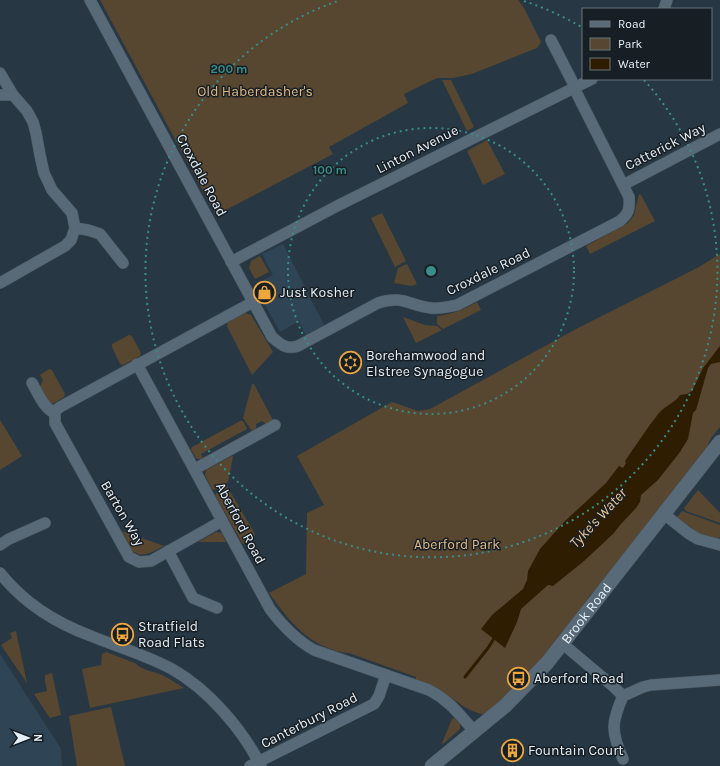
<svg xmlns="http://www.w3.org/2000/svg" width="720" height="766" font-family="Karla,sans-serif">
	<style>
		.built { fill: #2f4555 }
		.green { fill: #574630 }
		.water { fill: #2f1d02 }
		.lines { fill: none; stroke-linecap: round; stroke-linejoin: round }
		.stream { stroke: #2f1d02; stroke-width: 3 }
		.minor-casing { stroke: #47555f; stroke-width: 12 }
		.tertiary-casing { stroke: #47555f; stroke-width: 15 }
		.minor { stroke: #586a77; stroke-width: 11 }
		.tertiary { stroke: #586a77; stroke-width: 14 }
		.ring { fill: none; stroke: #3a8e89; stroke-width: 2; stroke-dasharray: 2 4 }
		.labels { text-anchor: middle; stroke-width: 3; stroke-linejoin: round; paint-order: stroke }
		.park-label { font-size: 14px; fill: #e1b987; stroke: #171e24 }
		.street-label { font-size: 14px; fill: #e5eff7; stroke: #171e24 }
		.poi-label { font-size: 14px; fill: #e5eff7; stroke: #171e24; text-anchor: start }
		.water-label { font-size: 15px; font-style: italic; fill: #eec693; stroke: #171e24 }
		.centre { fill: #3a8e89; stroke: #171e24; stroke-width: 2 }
		.ring-label { font-size: 12px; text-anchor: middle; font-weight: bold; fill: #3a8e89; stroke: #171e24; stroke-width: 3; stroke-linejoin: round; paint-order: stroke }
	</style>
	<rect width="100%" height="100%" fill="#273844"/>
	<g class="built">
		<polygon points="283,244 324,325 306,335 299,321 280,332 254,285 273,275 262,254"/>
		<polygon points="0,654 61,749 62,766 0,766"/>
	</g>
	<g class="green">
		<polygon points="100,0 518,0 524,8 541,42 537,48 472,74 453,78 437,78 404,94 408,103 329,147 333,154 216,215"/>
		<polygon points="442,80 451,80 474,127 467,131"/>
		<polygon points="487,140 505,174 483,185 467,151"/>
		<polygon points="639,194 641,195 655,221 590,254 586,246 628,223 634,215"/>
		<polygon points="382,213 406,261 395,267 371,218"/>
		<path d="M720,254v173l-9,11 -8,17 -94,123 -19,17 -30,46 -34,37 -40,37c-20,-4 -27,-13 -44,-23 -8,-5 -17,-7 -26,-11v-4l-67,-24c-7,0 -12,-2 -18,-4 -29,-10 -45,-33 -62,-56l37,-19 1,-61 17,-8 -27,-49 95,-54 26,9 12,-2 148,-81 121,-61z"/>
		<polygon points="260,256 269,272 255,279 249,268 251,261"/>
		<polygon points="407,264 417,284 411,286 394,283 398,268"/>
		<path d="M477,302l4,8 -38,19 -6,-5v-8c16,-2 26,-6 40,-14z"/>
		<polygon points="246,313 251,315 273,352 252,375 227,326 228,322"/>
		<polygon points="403,317 425,325 437,326 442,330 416,343"/>
		<polygon points="129,335 132,336 141,353 140,356 123,365 120,364 112,347 112,344"/>
		<polygon points="49,369 52,370 65,394 64,397 52,404 49,404 40,387 43,380 40,375"/>
		<polygon points="252,384 254,384 274,422 266,424 262,421 256,424 257,432 254,434 243,418"/>
		<polygon points="0,420 22,456 0,470"/>
		<polygon points="240,421 243,421 247,429 201,454 204,461 196,458 191,450 192,447"/>
		<polygon points="232,456 233,457 228,482 215,490 212,489 205,475 206,470"/>
		<polygon points="227,486 255,534 254,537 244,544 242,543 215,495 217,492"/>
		<polygon points="698,490 720,513 720,523 686,511 684,508"/>
		<polygon points="682,511 720,525 720,537 718,539 697,533 677,517"/>
		<polygon points="122,531 164,546 150,553 140,555 132,551"/>
		<polygon points="216,532 222,533 226,542 198,542"/>
		<polygon points="16,631 27,683 1,645 12,638 10,633"/>
		<path d="M106,652l29,11c7,8 20,8 29,13 7,3 13,8 20,12l-94,20 -8,-39 19,-4 1,-11z"/>
		<polygon points="52,673 61,715 50,718 34,694 47,691 45,681 45,675"/>
		<polygon points="111,707 125,766 77,766 69,716"/>
		<polygon points="454,718 460,724 460,729 443,744 442,743 452,719"/>
	</g>
	<path class="water" d="M720,346v16l-9,2 -3,4 -12,42 -3,3 -5,26 -8,13 -22,28 -17,15 -1,7 -4,6 -15,16 -8,10 -29,27 -31,25 -5,-1 -27,24 -4,13 -12,26 -24,-19 11,-14 31,-26 4,-9 1,-9 12,-22 24,-27 42,-39 13,-17 4,2 3,-5 -1,-2c11,-16 22,-33 34,-48 7,-8 17,-11 21,-18l7,-1 5,-3 11,-23z"/>
	<g class="lines">
		<polyline class="stream" points="465,677 488,648 495,637"/>
		<defs>
			<g id="minor">
				<path d="M90,0l182,337c8,7 14,13 26,9l80,-43c25,-8 30,2 53,5 9,1 17,-1 26,-3l163,-84c9,-8 10,-12 9,-24l-55,-109"/>
				<polyline points="664,9 667,0"/>
				<polyline points="551,40 575,87"/>
				<polyline points="0,73 13,95"/>
				<polyline points="0,95 13,95 27,111 33,122 36,133 40,155 44,173 52,190 72,213 75,228 71,240 65,246 0,283"/>
				<polyline points="623,185 720,134"/>
				<polyline points="75,228 88,230 100,234 123,263"/>
				<polyline points="231,262 339,205 592,79"/>
				<path d="M137,364l133,245c12,16 26,31 44,41l115,40c21,11 30,24 45,41"/>
				<path d="M32,383c6,10 12,26 23,30v10l74,134 10,5 12,-1 71,-40"/>
				<polyline points="55,413 56,410 60,407 253,302"/>
				<polyline points="195,469 275,425"/>
				<polyline points="664,514 688,533 698,539 720,545"/>
				<polyline points="0,545 9,539 45,523"/>
				<polyline points="168,551 193,598 217,608"/>
				<path d="M0,573c23,29 56,50 91,63 27,11 55,19 81,33 37,21 70,60 89,97"/>
				<polyline points="563,644 614,687 623,696 643,687 651,685 720,680"/>
				<path d="M623,696c-12,27 -12,36 0,63"/>
				<polyline points="250,766 374,704 379,696 386,675"/>
			</g>
			<g id="tertiary">
				<path id="s1" d="M432,766l73,-60 42,-43 173,-221"/>
			</g>
		</defs>
		<use href="#minor" class="minor-casing"/>
		<use href="#tertiary" class="tertiary-casing"/>
		<use href="#minor" class="minor"/>
		<use href="#tertiary" class="tertiary"/>
	</g>
	<g class="ring">
		<circle cx="431" cy="271" r="143"/>
		<path d="M524 1A286 286 0 0 1 583 28M644 80A286 286 0 1 1 338 1"/>
	</g>
	<defs>
		<symbol id="shop-ring" viewBox="-11 -11 22 22"><circle r="9.5" fill="#171e24" stroke="#eea73d" stroke-width="1.5"/><path d="M-5-2.5h2.3a2.7 3.5 0 0 1 5.4 0H5L5.5 6h-11ZM-1.5-2.5h3a1.5 2.3 0 0 0-3 0Z" fill="#eea73d"/></symbol>
		<symbol id="synagogue-ring" viewBox="-11 -11 22 22"><circle r="9.5" fill="#171e24" stroke="#eea73d" stroke-width="1.5"/><path d="M0-6.5L5.6 3.2H-5.6ZM0 6.5L5.6-3.2H-5.6Z" fill="#eea73d"/></symbol>
		<symbol id="bus-ring" viewBox="-11 -11 22 22"><circle r="9.5" fill="#171e24" stroke="#eea73d" stroke-width="1.5"/><path d="M-5-6H5V4H4V6H2V4H-2V6H-4V4H-5ZM-3.5-4V0h7V-4ZM-3.5 1.2v1.5H-2V1.2ZM2 1.2v1.5H3.5V1.2Z" fill="#eea73d"/></symbol>
		<symbol id="building-ring" viewBox="-11 -11 22 22"><circle r="9.5" fill="#171e24" stroke="#eea73d" stroke-width="1.5"/><path d="M-4-6H4V6H1V3H-1V6H-4ZM-2.5-4.3h1.7v1.8h-1.7ZM.8-4.3h1.7v1.8H.8ZM-2.5-1h1.7V.8h-1.7ZM.8-1h1.7V.8H.8Z" fill="#eea73d"/></symbol>
	</defs>
	<g fill-rule="evenodd">
		<use href="#shop-ring" x="252" y="280" width="25" height="25"/>
		<use href="#synagogue-ring" x="338" y="350" width="25" height="25"/>
		<use href="#bus-ring" x="110" y="622" width="25" height="25"/>
		<use href="#bus-ring" x="506" y="666" width="25" height="25"/>
		<use href="#building-ring" x="500" y="738" width="25" height="25"/>
	</g>
	<g class="labels">
		<g class="park-label">
			<text x="255" y="96">Old Haberdasher's</text>
			<text x="457" y="549">Aberford Park</text>
		</g>
		<g class="street-label">
			<text transform="translate(665 146) rotate(-27)" y="5">Catterick Way</text>
			<text transform="translate(417 149) rotate(-27)" y="5">Linton Avenue</text>
			<text transform="translate(202 175) rotate(62)" y="5">Croxdale Road</text>
			<text transform="translate(488 271) rotate(-26)" y="5">Croxdale Road</text>
			<text transform="translate(123 513) rotate(60)" y="5">Barton Way</text>
			<text transform="translate(241 523) rotate(62)" y="5">Aberford Road</text>
			<text dy="5" stroke="none"><textPath href="#s1" startOffset="218">Brook Road</textPath></text>
			<text transform="translate(309 720) rotate(-27)" y="5">Canterbury Road</text>
		</g>
		<g class="poi-label">
			<text x="280" y="297">Just Kosher</text>
			<text x="366" y="360">Borehamwood and<tspan x="366" dy="16">Elstree Synagogue</tspan></text>
			<text x="138" y="631">Stratfield<tspan x="138" dy="16">Road Flats</tspan></text>
			<text x="534" y="683">Aberford Road</text>
			<text x="528" y="755">Fountain Court</text>
		</g>
		<g class="water-label">
			<text transform="translate(598 518) rotate(-47)" y="5">Tyke's Water</text>
		</g>
	</g>
	<circle cx="431" cy="271" r="6" class="centre"/>
	<g class="ring-label">
		<text x="229" y="73">200 m</text>
		<text x="330" y="174">100 m</text>
	</g>
	<rect x="582" y="8" width="130" height="72" fill="#171e24" stroke="#697278"/>
	<rect x="590" y="21" width="20" height="6" fill="#586a77" stroke="#697278"/>
	<text x="618" y="28" font-size="12" fill="#e5eff7">Road</text>
	<rect x="590" y="38" width="20" height="12" fill="#574630" stroke="#697278"/>
	<text x="618" y="48" font-size="12" fill="#e5eff7">Park</text>
	<rect x="590" y="58" width="20" height="12" fill="#2f1d02" stroke="#697278"/>
	<text x="618" y="68" font-size="12" fill="#e5eff7">Water</text>
	<g transform="translate(28 738) rotate(90)" stroke="#171e24" stroke-width="3" paint-order="stroke">
	<path d="M0-3L7 15L0 10L-7 15Z" fill="#e5eff7"/>
	<text y="-6" font-size="11" font-weight="bold" text-anchor="middle" fill="#e5eff7">N</text>
	</g>
</svg>
